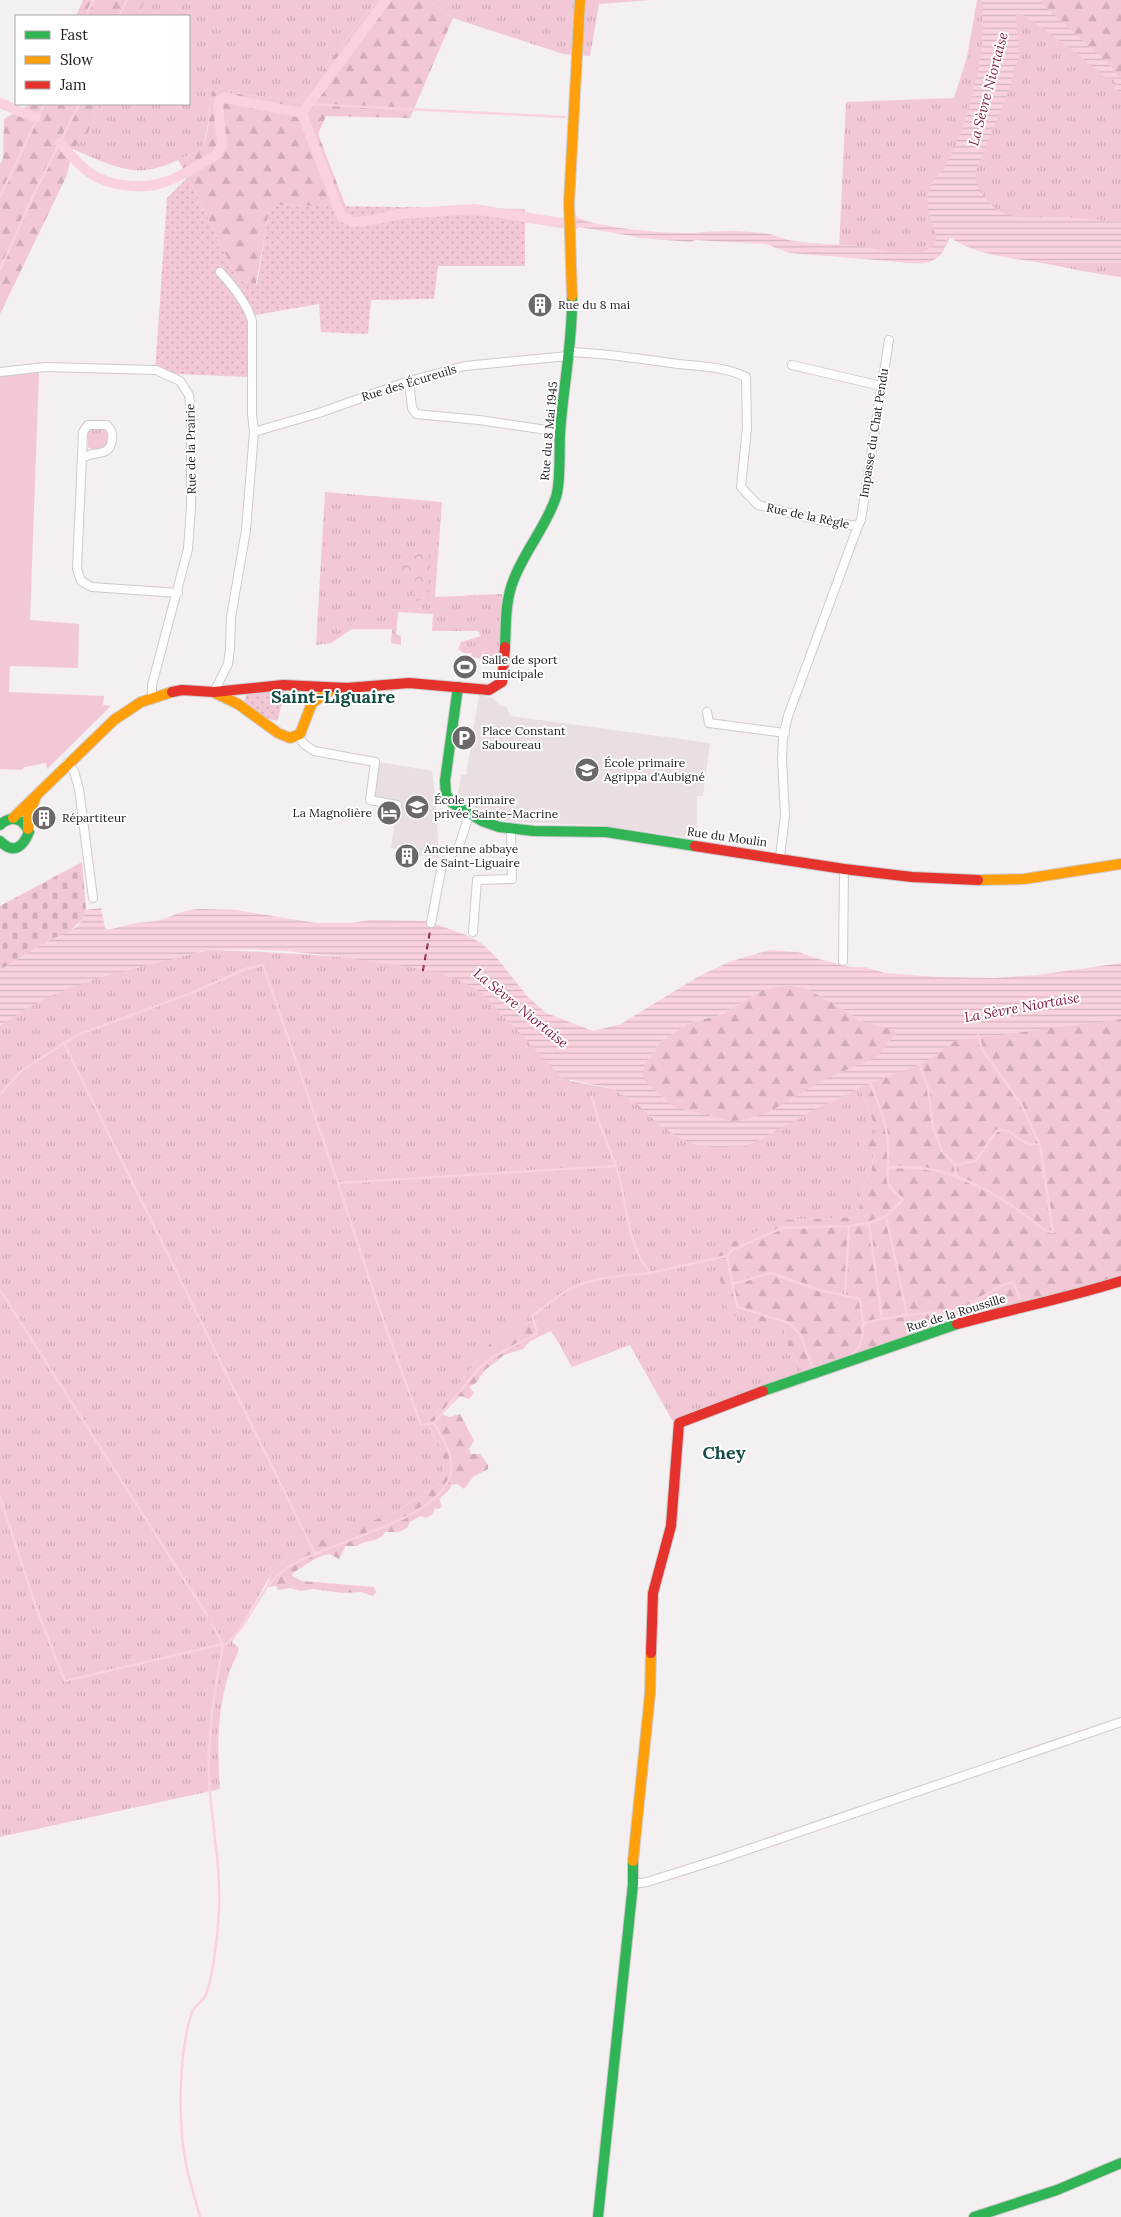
<svg xmlns="http://www.w3.org/2000/svg" width="1121" height="2217" font-family="Lora,serif">
	<style>
		.built { fill: #e9dee1 }
		.grass { fill: url(#grass-tufts) }
		.forest { fill: url(#forest-firs) }
		.cemetery { fill: url(#cemetery-stones) }
		.park { fill: url(#park-crowns) }
		.garden { fill: url(#garden-dots) }
		.pitch { fill: #f3c8d6 }
		.water { fill: url(#water-rules); fill-rule: evenodd }
		.lines { fill: none; stroke-linecap: round; stroke-linejoin: round }
		.stream { stroke: #f9d2dd; stroke-width: 2.5 }
		.canal { stroke: #f9d2dd; stroke-width: 10 }
		.ferry { stroke: #811e48; stroke-width: 1; stroke-dasharray: 6 5; stroke-linecap: butt }
		.street-casing { stroke: #cfcbcc; stroke-width: 10 }
		.fast-casing { stroke: #cfcbcc; stroke-width: 12 }
		.slow-casing { stroke: #cfcbcc; stroke-width: 12 }
		.jam-casing { stroke: #cfcbcc; stroke-width: 12 }
		.street { stroke: #fdfdfd; stroke-width: 8 }
		.fast { stroke: #30b455; stroke-width: 10 }
		.slow { stroke: #ff9f0a; stroke-width: 10 }
		.jam { stroke: #e5322d; stroke-width: 10 }
		.labels { text-anchor: middle; stroke-width: 4; stroke-linejoin: round; paint-order: stroke }
		.poi-label { font-size: 12px; fill: #232021; stroke: #fff; text-anchor: start }
		.street-label { font-size: 12px; fill: #232021; stroke: #fff }
		.water-label { font-size: 14px; font-style: italic; fill: #811e48; stroke: #fff }
		.district-label { font-size: 18px; font-weight: bold; fill: #144d44; stroke: #fff }
	</style>
	<defs>
		<pattern id="grass-tufts" width="24" height="20" patternUnits="userSpaceOnUse" patternTransform="scale(1.25)"><rect width="24" height="20" fill="#f3c8d6"/><path d="M3 7l-1-3M5 7V3M7 7l1-3M15 17l-1-3M17 17v-4M19 17l1-3" fill="none" stroke="#d0acb7"/></pattern>
		<pattern id="forest-firs" width="22" height="20" patternUnits="userSpaceOnUse" patternTransform="scale(1.25)"><rect width="22" height="20" fill="#f3c8d6"/><path d="M5 1l3.5 6h-7zM16 11l3.5 6h-7z" fill="#d0acb7"/></pattern>
		<pattern id="cemetery-stones" width="16" height="16" patternUnits="userSpaceOnUse" patternTransform="scale(1.25)"><rect width="16" height="16" fill="#f3c8d6"/><path d="M2 7V4a2 2 0 0 1 4 0v3zM10 15v-3a2 2 0 0 1 4 0v3z" fill="#d0acb7"/></pattern>
		<pattern id="park-crowns" width="20" height="18" patternUnits="userSpaceOnUse" patternTransform="scale(1.25)"><rect width="20" height="18" fill="#f3c8d6"/><path d="M2 6a3 3 0 1 1 6 0M12 15a3 3 0 1 1 6 0" fill="none" stroke="#d0acb7"/></pattern>
		<pattern id="garden-dots" width="8" height="8" patternUnits="userSpaceOnUse" patternTransform="scale(1.25)"><rect width="8" height="8" fill="#f3c8d6"/><path d="M2 2h.1M6 6h.1" fill="none" stroke="#d0acb7" stroke-width="1.8" stroke-linecap="round"/></pattern>
		<pattern id="water-rules" width="6" height="5" patternUnits="userSpaceOnUse" patternTransform="scale(1.25)"><rect width="6" height="5" fill="#f9d2dd"/><path d="M0 2.5h6" fill="none" stroke="#d5b4bd"/></pattern>
	</defs>
	<rect width="100%" height="100%" fill="#f4eff1"/>
	<g class="built">
		<polygon points="479,695 493,698 501,706 507,707 510,716 710,743 703,796 697,796 697,839 598,825 513,822 488,816 468,807 457,800 461,775 466,775"/>
		<polygon points="379,762 432,771 436,803 439,858 404,854 404,850 391,848 398,800 374,796"/>
	</g>
	<g class="grass">
		<path d="M145,0h232l-78,101 -87,-10c-4,21 -2,36 -10,57 -59,32 -70,27 -129,1l15,-16 12,-29h89v-88h-51z"/>
		<polygon points="427,0 652,0 599,4 590,56 563,54 453,18"/>
		<path d="M977,0h20l21,12 24,14 79,59v192c-34,-4 -66,-12 -99,-18 -30,-5 -46,-5 -72,-22 -4,8 -7,18 -15,22 -18,12 -74,-5 -96,-9l7,-148 108,-4 13,-41z"/>
		<path d="M92,429h10l5,3v14c-6,3 -13,6 -19,1v-15z"/>
		<polygon points="325,492 442,502 435,597 502,594 499,662 471,657 472,653 464,653 458,649 461,642 481,636 478,631 432,631 433,614 398,612 396,634 401,636 401,645 391,643 392,629 352,629 331,643 316,645"/>
		<path d="M211,950c83,2 165,11 248,15l111,116 43,8 26,17 19,18 49,23 34,-1 17,-5 54,-30 48,-23 17,44 -6,41 -9,15 -4,29 -76,3 -54,93 55,13 5,20 19,33 -124,46 -11,-5 -42,-75 -58,22c-10,-16 -18,-40 -36,-47 -17,8 -45,16 -53,33l-55,70 15,30 1,25 -6,7 -42,27 -65,25 -49,25 -10,11 -40,69 7,6c-2,9 -7,16 -10,25 -12,37 -12,78 -9,116l-220,48v-811c8,-6 16,-13 25,-18 52,-30 127,-46 186,-58z"/>
	</g>
	<g class="forest">
		<polygon points="83,0 145,0 138,16 76,16"/>
		<path d="M377,0h50l26,18 -43,100 -84,-2 -8,18 28,73 -76,-2 -14,79 -18,-4 -50,-103 -10,-17c7,-3 15,-7 22,-11 10,-8 9,-44 12,-58l87,10z"/>
		<polygon points="997,0 1121,0 1121,85 1042,26"/>
		<polygon points="31,104 100,104 88,133 73,149 67,175 0,314 0,164 3,158 4,119"/>
		<path d="M788,985l17,3 32,17 23,16 35,9 1,3 225,-23v274l-100,24 -214,71 -19,-33 -5,-20 -55,-12 -14,-64 68,-30 76,-3 4,-29 9,-15 3,-17 -13,-5 -2,-9 18,-10 -17,-44c-57,22 -115,81 -179,51 -26,-12 -43,-37 -68,-50l32,-24 16,-24 30,-19 30,-7 41,-25z"/>
		<path d="M536,1320l7,3 8,8 -21,10 -7,8 -19,6 -19,15 -9,13 -7,4 5,6 -5,6 -9,-3 -18,18 7,3 11,-3 14,27 -5,8 2,5h9l8,11v4l-15,8 -9,12 -7,-5 -6,1 -1,4 -11,10 3,7 -3,3 -4,-1 -2,6 -7,4 -6,-2 -10,6 -3,6 -9,4h-13c-6,11 -19,7 -28,14h-11l-7,13 -9,-5c-16,3 -24,11 -37,19l-1,3 10,5 72,6 2,5 -3,4 -12,-4 -19,1 -29,-4 -12,2 -11,-3 -12,2 -2,-4 -10,1 6,-14 10,-11 32,-19 82,-31 42,-27 6,-7 -1,-25 -15,-30 55,-70c8,-17 36,-25 53,-33z"/>
	</g>
	<polygon class="cemetery" points="82,862 86,910 83,919 69,932 48,941 0,970 0,906"/>
	<path class="park" d="M411,548c31,-3 14,35 18,50l-13,3 -2,-9 -9,-10 -5,-24z"/>
	<g class="garden">
		<polygon points="188,177 238,280 257,284 270,205 525,209 525,266 438,266 434,299 371,300 368,334 321,332 319,304 255,315 248,377 155,373 167,198"/>
		<polygon points="278,688 286,691 277,721 269,719 244,703 247,691"/>
	</g>
	<polygon class="pitch" points="23,371 39,372 30,620 79,624 78,668 10,666 9,692 104,696 103,705 111,706 47,769 46,763 25,767 21,770 0,769 0,375"/>
	<g class="water">
		<path d="M982,0h56l76,69 -1,2 8,6v16l-7,-5 4,-3 -9,-9 -2,2c-28,-23 -58,-47 -89,-66l-2,3 3,41 -10,34 -34,83c1,10 4,17 10,25 21,26 41,18 70,19 22,0 44,3 66,5v41c-54,0 -126,3 -172,-26 -4,4 -4,9 -7,14 -5,12 -18,11 -29,12l-123,-10 -24,-9 -71,-4 -3,2 -53,-4 -2,-1 -58,-10 -5,3v-15h1c12,13 99,19 118,18 16,-1 30,-3 46,-2 10,1 20,1 30,3 8,2 17,6 25,7 20,3 41,3 61,5 18,2 58,13 74,3 15,-9 1,-27 -1,-38 -1,-8 0,-18 3,-26 2,-8 5,-9 11,-14 5,-5 8,-14 11,-20 19,-41 34,-106 29,-151z"/>
		<path d="M101,908l4,20 3,2 28,-7 22,-2 27,-10 13,-2 38,1 80,13h36l17,-3 58,1 39,14 15,8 16,15 30,38 19,17 47,18 28,-7 78,-48 30,-14 40,-12 29,2 24,8 29,7h14l20,6 54,4 56,1 42,-3 84,-12v56l-166,22 -28,20 -67,27 -48,23 -54,30 -17,5 -22,2 -22,-3 -18,-7 -21,-14 -19,-18 -25,-17 -52,-11 -79,-84c-31,-23 -72,-27 -108,-32 -52,-8 -111,-15 -163,-12 -18,2 -37,9 -55,13 -60,15 -106,26 -157,63v-56l48,-29 29,-14 6,-8 3,-9zM788,985l17,3 32,17 23,16 36,10v2l-19,24 -52,22 -58,34 -25,7 -12,1 -56,-14 -29,-26 -2,-7 2,-9 16,-24 30,-19 30,-7 41,-25z"/>
	</g>
	<g class="lines">
		<g class="stream">
			<polyline points="86,16 93,0"/>
			<polyline points="119,16 127,0"/>
			<polyline points="309,104 565,117"/>
			<polyline points="0,197 44,104"/>
			<polyline points="0,270 32,198 79,104"/>
			<polyline points="64,1043 315,1554"/>
			<polyline points="919,1063 928,1088 933,1127 942,1151 955,1165 956,1176"/>
			<path d="M870,1082c13,33 20,48 18,85"/>
			<polyline points="0,1094 21,1071 77,1035 189,994 248,968 263,965 338,1183 616,1166 599,1122 592,1097"/>
			<path d="M955,1165l21,-4 20,-30c15,-4 19,8 31,12 4,2 9,1 13,2"/>
			<path d="M338,1183l41,125 42,117 13,-2 45,-55 14,-11 43,-23 1,-3 -5,-15c13,-9 24,-20 38,-27 25,-13 53,-13 80,-16 -25,-31 -22,-71 -34,-107"/>
			<path d="M727,1256l5,-6 50,-22 67,-2 20,-3 17,-7 17,-16c-12,-12 -18,-14 -15,-33 11,0 23,0 35,1 47,7 86,34 123,63l7,1 -13,-87 -19,-41 -39,-55 -4,-14"/>
			<path d="M650,1273l77,-17 10,51 52,16 11,11 13,34c11,-4 28,-6 38,-13 18,-12 11,-39 9,-56l-41,-9 -48,-17 -39,11"/>
			<polyline points="0,1290 207,1615"/>
			<polyline points="845,1295 849,1226"/>
			<polyline points="907,1315 961,1310 1000,1286 1013,1282 1020,1298"/>
			<polyline points="882,1319 907,1315 886,1216"/>
			<polyline points="864,1323 882,1319 869,1223"/>
			<path d="M0,1497l37,113 28,71 158,-37c-8,45 -16,90 -14,136 3,44 12,88 10,132 -1,17 -6,72 -15,86 -4,6 -11,8 -13,17 -12,40 -13,103 -6,143 3,20 10,40 15,59"/>
			<path d="M212,1624l11,20h3c22,-17 32,-52 53,-70 40,-33 156,-49 171,-98 6,-18 -8,-39 -16,-53"/>
		</g>
		<g class="canal">
			<polyline points="0,103 36,118"/>
			<polyline points="302,113 341,216 353,222 368,221 400,214 474,209 561,223"/>
			<polyline points="302,113 386,0"/>
			<path d="M60,143c9,10 18,22 30,30 20,14 55,17 78,8 16,-6 32,-17 48,-26l6,-10 -4,-41 1,-4 5,-2 78,15"/>
		</g>
		<polygon class="ferry" points="431,923 432,923 423,973 422,973"/>
		<defs>
			<g id="street">
				<path d="M220,272c13,14 27,31 32,49v93l2,18"/>
				<path d="M569,352c37,1 73,7 109,12 22,2 48,3 68,13l1,51 -6,59 17,18 64,16 36,5 -70,190 -5,21 -1,22 3,56 -5,42"/>
				<polyline points="792,365 881,386"/>
				<polyline points="0,372 45,367 156,370 180,381 189,395 191,410 191,507 188,549 152,685 152,697"/>
				<polyline points="409,381 412,408 416,414 479,420 560,432"/>
				<path d="M83,458c10,-8 27,0 29,-18 1,-6 0,-10 -5,-15h-19l-5,7 -6,137 4,12 11,6 86,6"/>
				<polyline points="858,526 861,520 889,340"/>
				<polyline points="214,692 228,664 230,649 231,617 246,530 254,432 319,413 409,381 465,366 568,356"/>
				<polyline points="707,712 709,723 785,733"/>
				<polyline points="298,736 304,744 314,751 375,762 370,800 397,805"/>
				<polyline points="67,763 74,771 79,789 93,898"/>
				<polyline points="431,923 442,865 459,846 469,815"/>
				<polyline points="473,932 477,880 512,879 511,831"/>
				<polyline points="843,961 844,869"/>
				<polyline points="633,1884 647,1882 720,1859 1121,1722"/>
			</g>
			<g id="fast">
				<path d="M505,647c1,-23 0,-47 9,-68 11,-29 32,-52 42,-82 5,-15 3,-47 4,-64 3,-46 13,-92 12,-137"/>
				<polyline points="458,687 445,781 446,794 452,803 482,821 499,827 534,831 606,832 695,846"/>
				<path d="M0,825c11,-10 23,-7 29,7 -6,15 -15,23 -29,9"/>
				<polyline points="763,1391 957,1324"/>
				<polyline points="598,2217 633,1884 633,1861"/>
				<polyline points="974,2217 1057,2190 1121,2163"/>
			</g>
			<g id="slow">
				<polyline points="572,296 569,203 580,0"/>
				<polyline points="215,693 238,704 278,733 290,738 300,734 312,703 334,688"/>
				<polyline points="13,818 114,720 141,702 172,692"/>
				<polyline points="28,829 28,818 36,796"/>
				<polyline points="978,880 1024,879 1121,864"/>
				<polyline points="633,1861 650,1694 651,1653"/>
			</g>
			<g id="jam">
				<polyline points="172,692 182,690 214,692 283,685 347,688 409,683 489,690 502,682 505,647"/>
				<polyline points="695,846 844,869 912,877 978,880"/>
				<path d="M957,1324c55,-15 110,-26 164,-43"/>
				<polyline points="651,1653 653,1593 671,1526 679,1423 763,1391"/>
			</g>
		</defs>
		<use href="#street" class="street-casing"/>
		<use href="#fast" class="fast-casing"/>
		<use href="#slow" class="slow-casing"/>
		<use href="#jam" class="jam-casing"/>
		<use href="#street" class="street"/>
		<use href="#fast" class="fast"/>
		<use href="#slow" class="slow"/>
		<use href="#jam" class="jam"/>
	</g>
	<defs>
		<symbol id="building-disc" viewBox="-11 -11 22 22"><circle r="9.5" fill="#6c686a" stroke="#fff"/><path d="M-4-6H4V6H1V3H-1V6H-4ZM-2.5-4.3h1.7v1.8h-1.7ZM.8-4.3h1.7v1.8H.8ZM-2.5-1h1.7V.8h-1.7ZM.8-1h1.7V.8H.8Z" fill="#fff"/></symbol>
		<symbol id="stadium-disc" viewBox="-11 -11 22 22"><circle r="9.5" fill="#6c686a" stroke="#fff"/><path d="M0-5a6.5 5 0 1 0 0 10a6.5 5 0 1 0 0-10ZM-3.5-1.8h7v3.6h-7Z" fill="#fff"/></symbol>
		<symbol id="parking-disc" viewBox="-11 -11 22 22"><circle r="9.5" fill="#6c686a" stroke="#fff"/><path d="M-3.5-5.5H1a3.5 3.5 0 0 1 0 7H-1V5.5H-3.5ZM-1-3.4V-.6H.8a1.4 1.4 0 0 0 0-2.8Z" fill="#fff"/></symbol>
		<symbol id="school-disc" viewBox="-11 -11 22 22"><circle r="9.5" fill="#6c686a" stroke="#fff"/><path d="M0-5L7-2L0 1L-7-2ZM-4 1L0 2.5L4 1V4Q0 6-4 4Z" fill="#fff"/></symbol>
		<symbol id="hotel-disc" viewBox="-11 -11 22 22"><circle r="9.5" fill="#6c686a" stroke="#fff"/><path d="M-6-4.5h1.5V1H6V5H4.5V3h-9V5H-6ZM-4 0a1.8 1.8 0 1 1 3.6 0ZM.5 0V-2.5h3Q6-2.5 6 0Z" fill="#fff"/></symbol>
	</defs>
	<g fill-rule="evenodd">
		<use href="#building-disc" x="526" y="291" width="28" height="28"/>
		<use href="#stadium-disc" x="451" y="653" width="28" height="28"/>
		<use href="#parking-disc" x="450" y="724" width="28" height="28"/>
		<use href="#school-disc" x="573" y="756" width="28" height="28"/>
		<use href="#school-disc" x="403" y="793" width="28" height="28"/>
		<use href="#hotel-disc" x="375" y="799" width="28" height="28"/>
		<use href="#building-disc" x="30" y="804" width="28" height="28"/>
		<use href="#building-disc" x="393" y="842" width="28" height="28"/>
	</g>
	<g class="labels">
		<g class="poi-label">
			<text x="558" y="309">Rue du 8 mai</text>
			<text x="482" y="664">Salle de sport<tspan x="482" dy="14">municipale</tspan></text>
			<text x="482" y="735">Place Constant<tspan x="482" dy="14">Saboureau</tspan></text>
			<text x="604" y="767">École primaire<tspan x="604" dy="14">Agrippa d'Aubigné</tspan></text>
			<text x="434" y="804">École primaire<tspan x="434" dy="14">privée Sainte-Macrine</tspan></text>
			<text x="372" y="817" text-anchor="end">La Magnolière</text>
			<text x="62" y="822">Répartiteur</text>
			<text x="424" y="853">Ancienne abbaye<tspan x="424" dy="14">de Saint-Liguaire</tspan></text>
		</g>
		<g class="street-label">
			<text transform="translate(409 383) rotate(-17)" y="4">Rue des Écureuils</text>
			<text transform="translate(549 431) rotate(-85)" y="4">Rue du 8 Mai 1945</text>
			<text transform="translate(874 433) rotate(-81)" y="4">Impasse du Chat Pendu</text>
			<text transform="translate(191 449) rotate(-91)" y="4">Rue de la Prairie</text>
			<text transform="translate(808 516) rotate(12)" y="4">Rue de la Règle</text>
			<text transform="translate(727 837) rotate(8)" y="4">Rue du Moulin</text>
			<text transform="translate(956 1313) rotate(-17)" y="4">Rue de la Roussille</text>
		</g>
		<g class="water-label">
			<text transform="translate(988 89) rotate(-75)" y="5">La Sèvre Niortaise</text>
			<text transform="translate(1022 1007) rotate(-10)" y="5">La Sèvre Niortaise</text>
			<text transform="translate(521 1008) rotate(39)" y="5">La Sèvre Niortaise</text>
		</g>
		<g class="district-label">
			<text x="333" y="703">Saint-Liguaire</text>
			<text x="724" y="1459">Chey</text>
		</g>
	</g>
	<rect x="15" y="15" width="175" height="90" fill="#ffffff" stroke="#a7a6a6"/>
	<rect x="25" y="31" width="25" height="8" fill="#30b455" stroke="#a7a6a6"/>
	<text x="60" y="40" font-size="15" fill="#232021">Fast</text>
	<rect x="25" y="56" width="25" height="8" fill="#ff9f0a" stroke="#a7a6a6"/>
	<text x="60" y="65" font-size="15" fill="#232021">Slow</text>
	<rect x="25" y="81" width="25" height="8" fill="#e5322d" stroke="#a7a6a6"/>
	<text x="60" y="90" font-size="15" fill="#232021">Jam</text>
</svg>
